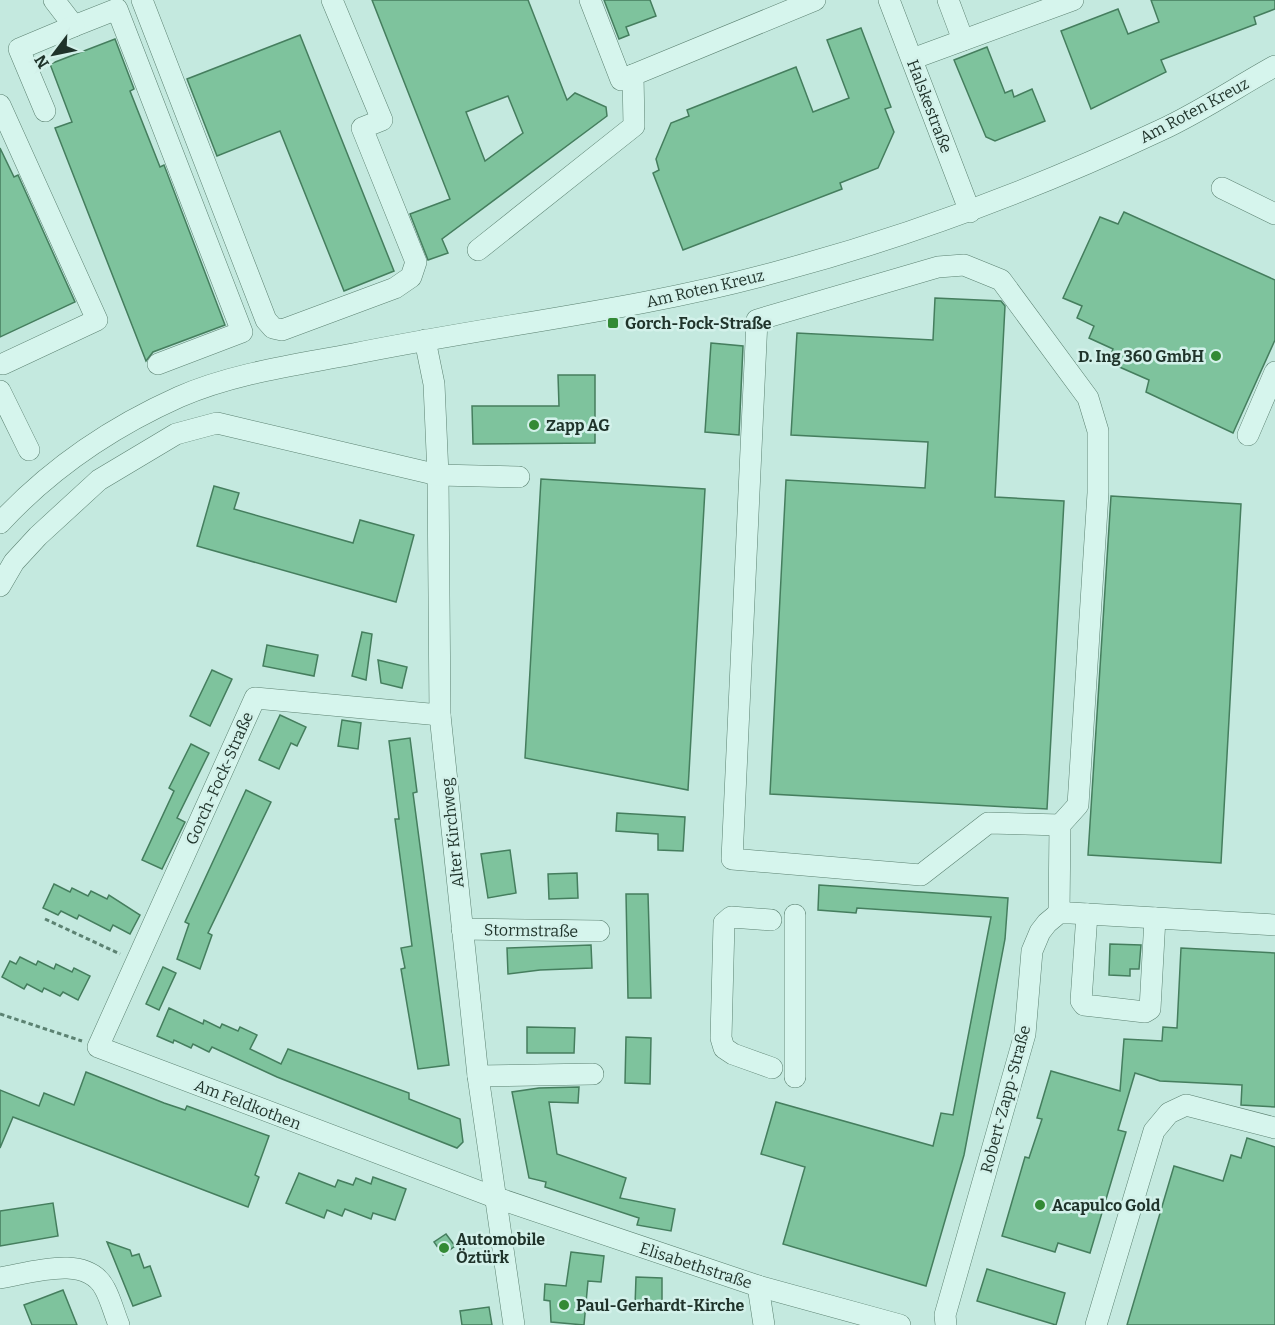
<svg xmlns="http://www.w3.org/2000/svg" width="1275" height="1325" font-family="Bitter,serif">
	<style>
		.building { fill: #7ec39d; stroke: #457e5e; stroke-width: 1.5; fill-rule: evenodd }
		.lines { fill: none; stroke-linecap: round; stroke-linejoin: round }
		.minor-casing { stroke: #5c8272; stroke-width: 22 }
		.path { stroke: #5c8272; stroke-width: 3; stroke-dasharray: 4.5 3; stroke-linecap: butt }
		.minor { stroke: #d6f5ed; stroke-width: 21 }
		.poi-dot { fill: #338a35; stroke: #d3f1ea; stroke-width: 2 }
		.labels { text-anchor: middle; stroke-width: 5; stroke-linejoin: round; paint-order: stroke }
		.street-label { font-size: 16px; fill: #1f332a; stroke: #d3f1ea }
		.poi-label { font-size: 16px; font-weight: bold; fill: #1f332a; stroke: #d3f1ea; text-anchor: start }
	</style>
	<rect width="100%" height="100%" fill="#c4e9df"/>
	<g class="building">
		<path d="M372,0h156l39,100 8,-7 31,14 1,9 -165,123 6,14 -20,7 -18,-46 40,-15zM508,96l15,37 -38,28 -19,-49z"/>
		<polygon points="604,0 650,0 656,16 626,27 629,35 619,39"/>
		<polygon points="1151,0 1275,0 1275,9 1254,17 1256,24 1161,60 1166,72 1091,109 1061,31 1118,9 1128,34 1159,22"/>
		<polygon points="861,28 891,107 885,109 894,132 878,168 840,183 842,189 683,250 653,173 659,170 656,159 671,123 689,116 687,110 796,67 813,112 849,98 827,40"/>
		<polygon points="300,35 394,271 344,291 280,131 217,156 187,79"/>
		<polygon points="115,39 134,89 130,91 160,167 164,165 225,325 153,352 146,361 55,128 72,122 50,64"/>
		<polygon points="987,47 1005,93 1012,90 1014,97 1032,89 1045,121 995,141 986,137 954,60"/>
		<polygon points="0,148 14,177 18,175 75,302 0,337"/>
		<polygon points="1124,212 1275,280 1275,340 1233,433 1146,392 1149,380 1108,362 1113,349 1089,338 1094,326 1077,318 1082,306 1063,298 1100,217 1118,224"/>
		<polygon points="935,298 1001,301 1005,306 995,497 1064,501 1047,809 770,794 786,480 925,488 928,442 791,435 797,333 933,340"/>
		<polygon points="711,343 743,346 739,435 705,432"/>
		<polygon points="558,375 595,375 595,443 473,444 472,406 559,406"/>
		<polygon points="541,479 705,489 688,790 525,758"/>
		<polygon points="214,486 239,493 234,509 353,543 360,520 414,535 396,602 197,546"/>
		<polygon points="1111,496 1241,504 1221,863 1088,855"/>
		<polygon points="362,632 372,634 366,680 352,676"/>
		<polygon points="267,645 318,655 314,676 263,666"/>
		<polygon points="378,660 407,667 402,688 381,683"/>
		<polygon points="212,670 232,679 210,726 190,716"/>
		<polygon points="280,715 306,727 297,746 291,743 279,769 259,760"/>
		<polygon points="342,720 361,723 358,749 338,746"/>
		<polygon points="410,738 417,792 413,793 449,1065 418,1069 401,969 405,968 401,948 412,946 395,819 399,819 389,741"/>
		<polygon points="191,744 209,753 177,818 185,822 162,869 142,860 174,791 169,788"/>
		<polygon points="246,790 271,802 208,933 212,935 200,969 177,959 189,924 185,922"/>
		<polygon points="617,813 685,817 683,851 658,850 658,834 616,831"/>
		<polygon points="510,850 516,893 488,898 481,854"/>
		<polygon points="577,873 578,898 549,899 548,874"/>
		<polygon points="54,884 70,892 72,888 88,896 91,891 107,899 109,895 140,915 130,934 113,925 110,931 79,915 77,919 61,911 58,915 43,908"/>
		<polygon points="819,885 1008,898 1005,939 964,1155 926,1286 783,1244 805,1167 761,1154 776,1102 933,1146 941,1113 953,1115 991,917 857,908 856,913 818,910"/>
		<polygon points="626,894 648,894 651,998 628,998"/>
		<polygon points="1110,944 1141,945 1139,969 1130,969 1130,976 1109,975"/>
		<polygon points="591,945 592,968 540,970 508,974 507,948"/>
		<polygon points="1181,948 1275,953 1275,1107 1241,1105 1242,1085 1160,1081 1135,1073 1118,1130 1126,1132 1090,1253 1058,1243 1055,1252 1002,1236 1025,1157 1029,1158 1042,1119 1037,1118 1051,1071 1120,1091 1124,1039 1162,1041 1163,1027 1177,1028"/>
		<polygon points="20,957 36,965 38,961 54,969 56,964 72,972 74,968 90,976 78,1000 63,992 60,996 44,988 42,992 27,984 24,989 2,977 10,961 16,964"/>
		<polygon points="163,967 176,973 159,1010 146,1004"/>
		<polygon points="169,1008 203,1024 204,1020 220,1028 222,1024 238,1031 240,1027 257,1035 250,1049 281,1064 288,1049 409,1093 409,1099 460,1119 463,1142 457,1148 277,1077 212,1047 209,1052 193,1044 191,1048 174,1040 173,1043 157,1036"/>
		<polygon points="527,1027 575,1028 574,1053 527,1053"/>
		<polygon points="626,1037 651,1038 650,1084 625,1083"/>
		<polygon points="86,1072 164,1103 185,1110 187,1106 269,1136 255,1175 259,1177 248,1207 13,1117 0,1148 0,1090 39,1106 44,1093 74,1105"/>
		<polygon points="579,1087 578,1103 549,1102 557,1154 626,1178 620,1198 675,1209 671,1231 637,1225 639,1218 545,1187 546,1182 529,1178 512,1092 539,1088"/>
		<polygon points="1247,1138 1275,1147 1275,1325 1127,1325 1174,1166 1223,1181 1231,1155 1241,1158"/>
		<polygon points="299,1173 335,1187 338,1180 353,1185 356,1178 371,1184 373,1177 406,1189 395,1220 373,1213 371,1219 345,1209 342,1216 327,1210 324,1218 286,1203"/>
		<polygon points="53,1203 58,1236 0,1246 0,1211"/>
		<polygon points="446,1234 455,1246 443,1255 434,1242"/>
		<polygon points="107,1242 130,1250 132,1256 139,1254 144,1268 150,1266 161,1296 133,1306"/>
		<polygon points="571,1252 604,1256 601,1282 588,1281 584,1325 551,1322 550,1301 544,1300 545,1284 566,1286"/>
		<polygon points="987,1269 1065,1293 1056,1325 977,1301"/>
		<polygon points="636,1277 662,1278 662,1307 635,1306"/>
		<polygon points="63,1290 77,1325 32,1325 24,1305"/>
		<polygon points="489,1307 492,1325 462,1325 460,1311"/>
	</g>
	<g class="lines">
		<defs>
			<g id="minor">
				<polyline points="54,0 74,26 117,9 242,332 158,364"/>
				<polyline points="142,0 266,320 273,328 282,330 395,288 411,277 416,262 362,128 382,120 332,0"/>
				<polyline points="590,0 621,80 633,75"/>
				<polyline points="889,0 970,212"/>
				<polyline points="948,0 963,40"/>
				<polyline points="912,59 1073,0"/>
				<polyline points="0,105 97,320 3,364"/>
				<polyline points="45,111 19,49 74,26"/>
				<polyline points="1222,188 1275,214"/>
				<polyline points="478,250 634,126 633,75 815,0"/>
				<polyline points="425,340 434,384 438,475 440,715 478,1076 514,1325"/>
				<polyline points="0,391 29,450"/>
				<polyline points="1248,435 1275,372"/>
				<path d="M0,523c51,-55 112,-96 179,-126 55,-24 117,-32 174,-43 142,-29 287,-44 427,-83 130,-35 258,-83 381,-141 39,-18 76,-43 114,-64"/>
				<polyline points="0,586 14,562 38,536 99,480 176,434 217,423 438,475 519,477"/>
				<polyline points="440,715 255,698 98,1047 494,1197 758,1286 900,1325"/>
				<polyline points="1059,913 1060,825 1078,805 1098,493 1098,431 1088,398 1001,280 964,265 938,267 757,320 732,859 921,875 988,823 1060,825"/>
				<polyline points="1087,914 1081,1001 1084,1005 1145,1012 1150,1009 1155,918"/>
				<polyline points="771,920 731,917 724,923 721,1038 724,1048 733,1054 772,1068"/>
				<polyline points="462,929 599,931"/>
				<polyline points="478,1076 593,1074"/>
				<polyline points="795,1077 795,915"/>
				<path d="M0,1278c31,-5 87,-25 105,11 6,11 9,24 14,36"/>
				<polyline points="758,1286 764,1325"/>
				<polyline points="946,1325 945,1315 1025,1034 1032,951 1040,932 1047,923 1059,913 1071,913 1275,925"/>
				<polyline points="1096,1325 1154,1131 1169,1113 1186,1105 1275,1128"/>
			</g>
		</defs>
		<use href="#minor" class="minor-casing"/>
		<g class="path">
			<polyline points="45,919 120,954"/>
			<polyline points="0,1014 82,1041"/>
		</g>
		<use href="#minor" class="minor"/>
	</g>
	<g class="poi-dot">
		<rect x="607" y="317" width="12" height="12" rx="3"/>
		<circle cx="1216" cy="356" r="6"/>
		<circle cx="534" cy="425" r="6"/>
		<circle cx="1040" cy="1205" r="6"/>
		<circle cx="444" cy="1248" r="6"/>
		<circle cx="564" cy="1305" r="6"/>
	</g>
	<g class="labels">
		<g class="street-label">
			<text transform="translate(930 106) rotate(69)" y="6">Halskestraße</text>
			<text transform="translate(1194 110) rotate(-28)" y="6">Am Roten Kreuz</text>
			<text transform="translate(705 288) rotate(-13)" y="6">Am Roten Kreuz</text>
			<text transform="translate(219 778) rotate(-66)" y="6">Gorch-Fock-Straße</text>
			<text transform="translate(452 833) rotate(-96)" y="6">Alter Kirchweg</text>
			<text transform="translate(531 930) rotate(1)" y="6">Stormstraße</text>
			<text transform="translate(1005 1099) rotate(-75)" y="6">Robert-Zapp-Straße</text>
			<text transform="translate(248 1104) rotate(21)" y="6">Am Feldkothen</text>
			<text transform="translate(696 1265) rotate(18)" y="6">Elisabethstraße</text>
		</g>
		<g class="poi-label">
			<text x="625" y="329">Gorch-Fock-Straße</text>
			<text x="1204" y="362" text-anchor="end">D. Ing 360 GmbH</text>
			<text x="546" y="431">Zapp AG</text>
			<text x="1052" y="1211">Acapulco Gold</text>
			<text x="456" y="1245">Automobile<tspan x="456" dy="18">Öztürk</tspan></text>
			<text x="576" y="1311">Paul-Gerhardt-Kirche</text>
		</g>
	</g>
	<g transform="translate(54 54) rotate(238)" stroke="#d3f1ea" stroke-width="4.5" paint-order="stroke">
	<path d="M0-4.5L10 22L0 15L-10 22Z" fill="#1f332a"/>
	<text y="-9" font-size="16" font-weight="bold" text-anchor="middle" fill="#1f332a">N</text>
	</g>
</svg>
